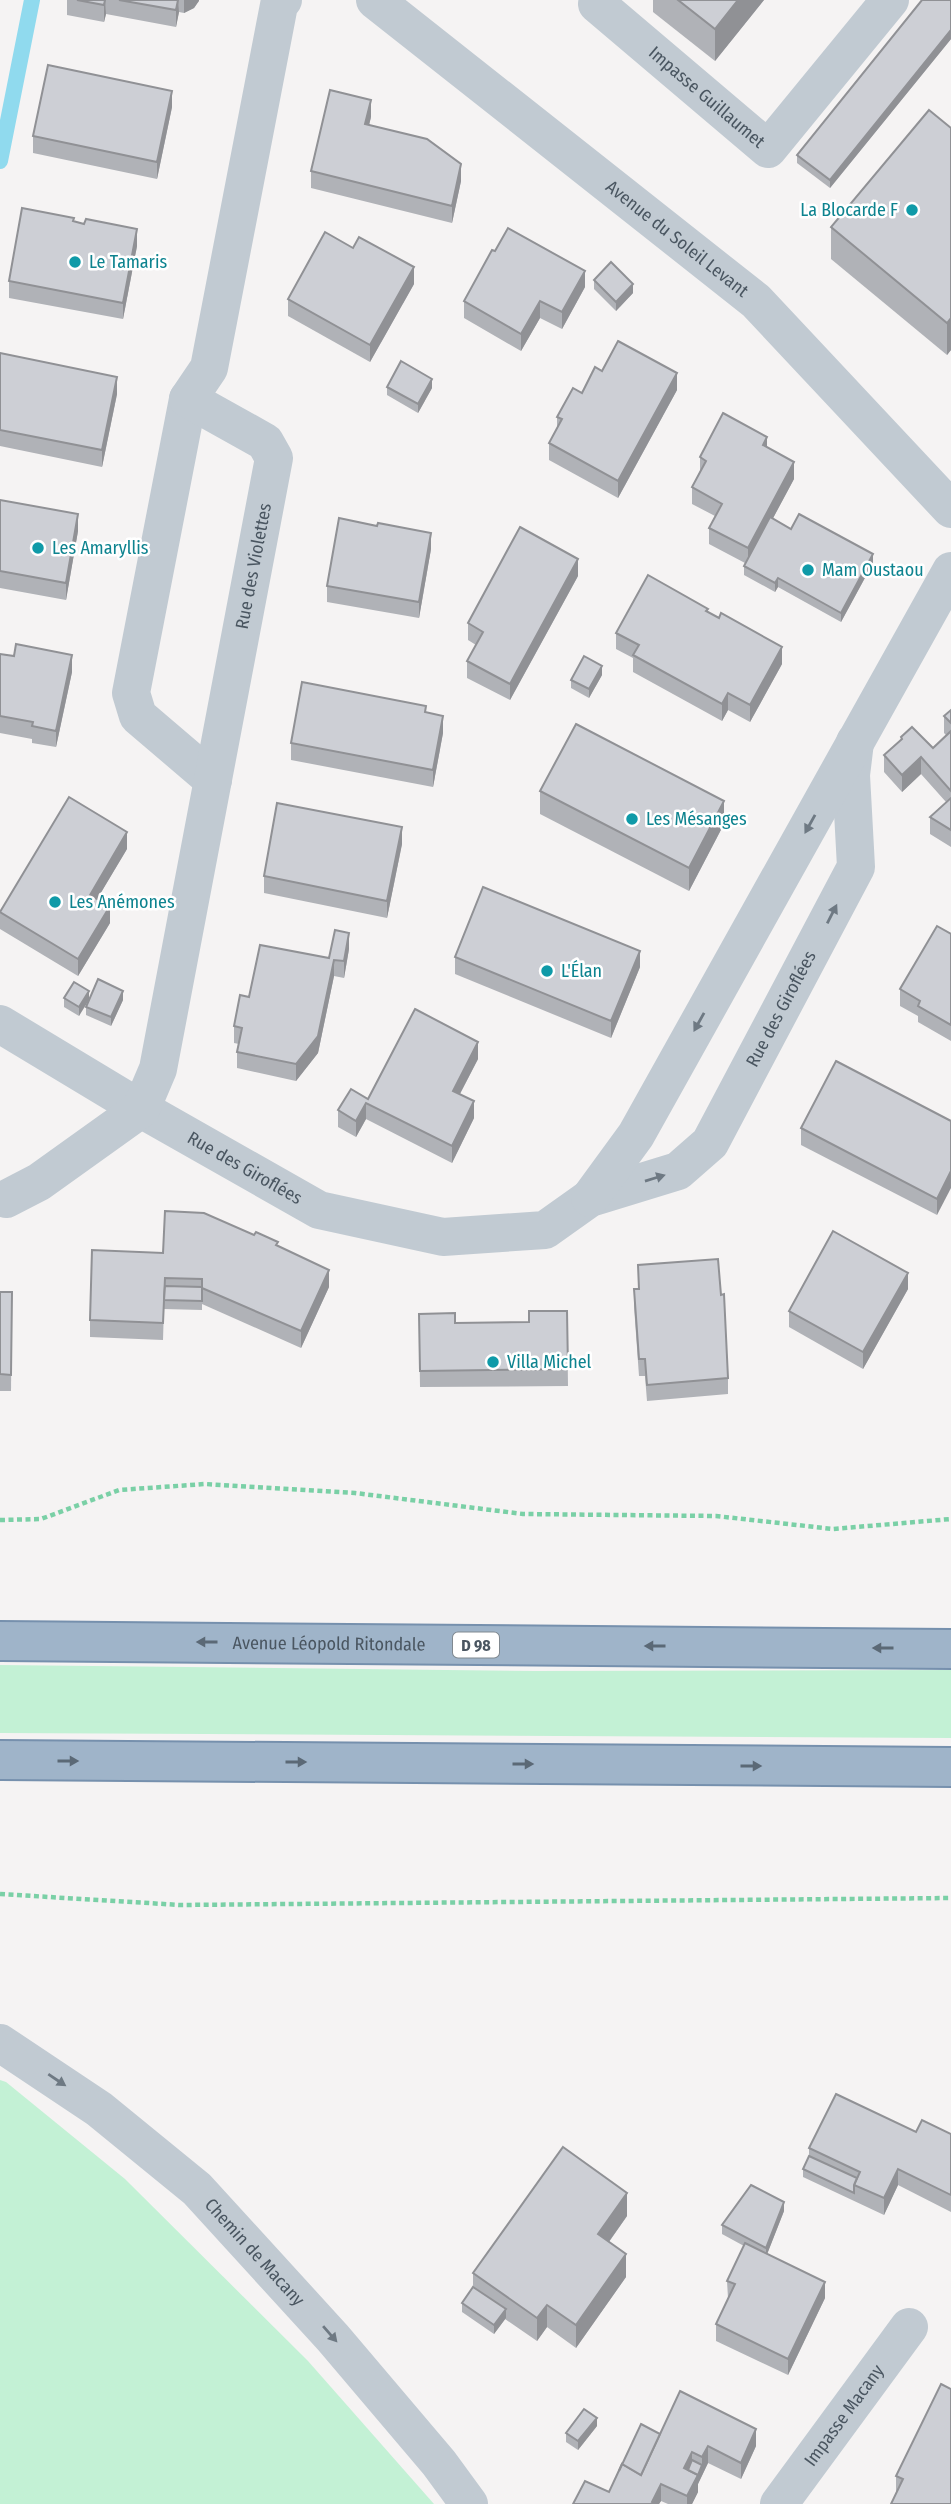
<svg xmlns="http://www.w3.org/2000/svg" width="951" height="2504" font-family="'Fira Sans Condensed',sans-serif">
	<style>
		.green { fill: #c3f1d5 }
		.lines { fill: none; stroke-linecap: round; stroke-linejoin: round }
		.stream { stroke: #90daee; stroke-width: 16 }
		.trunk-casing { stroke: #7690ad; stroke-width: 42 }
		.path { stroke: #7ad0a6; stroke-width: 4.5; stroke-dasharray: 5 3.5; stroke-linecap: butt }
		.minor { stroke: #c1cad2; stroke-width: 38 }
		.trunk { stroke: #9fb4c9; stroke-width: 38 }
		.wall { fill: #b0b2b7 }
		.shaded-wall { fill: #909195 }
		.building { fill: #cdcfd5; stroke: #909195; stroke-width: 2 }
		.oneway { fill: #6e7983 }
		.oneway2 { fill: #5b6976 }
		.culture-dot { fill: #0f9aa8; stroke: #fff; stroke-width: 2.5 }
		.labels { text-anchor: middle; stroke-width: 5; stroke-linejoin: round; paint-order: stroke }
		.shield { fill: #fff; stroke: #808990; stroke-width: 2 }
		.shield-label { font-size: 16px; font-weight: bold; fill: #4a5661 }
		.street-label { font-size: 18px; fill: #4a5661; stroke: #fff }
		.culture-label { font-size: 18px; fill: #0d838f; stroke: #fff; text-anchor: start }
	</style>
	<rect width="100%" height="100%" fill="#f5f3f3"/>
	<g class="green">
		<polygon points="0,1665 535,1671 951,1670 951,1738 0,1733"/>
		<polygon points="0,2080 6,2082 125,2179 308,2361 434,2504 0,2504"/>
	</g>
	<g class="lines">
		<polyline class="stream" points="0,161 32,0"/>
		<defs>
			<g id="trunk">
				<path id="s7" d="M0,1641l951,8"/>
				<polyline points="0,1760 951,1767"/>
			</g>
		</defs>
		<use href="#trunk" class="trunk-casing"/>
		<g class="path">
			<polyline points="0,1520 41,1519 119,1490 205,1484 355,1493 523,1514 716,1516 833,1529 951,1519"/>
			<polyline points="0,1894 180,1905 951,1898"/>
		</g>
		<g class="minor">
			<path id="s1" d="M375,0l381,301 195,208"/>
			<path id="s2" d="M600,0l-3,4 171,145 122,-149"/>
			<polyline points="188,399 131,693 138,716 213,780"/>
			<path id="s3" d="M0,1024l141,85 178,101 124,27 102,-7 45,-32 88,-27 32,-28 146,-276 -5,-92 4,-33"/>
			<polyline points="590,1198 636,1135 951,571"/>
			<path id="s4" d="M6,1199l33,-17 102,-73 17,-40 116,-611 -9,-16 -77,-43 21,-31 70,-363 4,-5"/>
			<path id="s5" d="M0,2043l99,66 98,80 136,149 106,125 30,41"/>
			<path id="s6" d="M779,2504l130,-177"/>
		</g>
		<use href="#trunk" class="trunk"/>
	</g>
	<g class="wall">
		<polygon points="67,0 199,0 194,8 184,13 179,12 176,27 106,14 104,22 67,15"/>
		<polygon points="653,0 764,0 715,61 653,12"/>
		<polygon points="951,0 951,39 830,188 797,163 797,155"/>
		<polygon points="172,107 157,179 33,153 33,136"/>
		<polygon points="371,117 369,125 461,181 452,223 311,188 311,171"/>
		<polygon points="951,128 951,350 947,355 831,259 831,227"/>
		<polygon points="74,221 84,224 137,246 123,319 9,298 9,281"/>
		<polygon points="594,280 633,293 616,311 594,289"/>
		<polygon points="414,284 370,362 288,316 288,299"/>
		<polygon points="585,287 562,329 540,318 521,351 464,318 464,301"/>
		<polygon points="0,353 117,394 102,467 0,446"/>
		<polygon points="602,371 677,390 618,498 549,460 549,443 557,428 557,417"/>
		<polygon points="387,387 432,388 418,413 387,395"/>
		<polygon points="767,447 794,479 773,518 791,529 873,563 841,622 778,587 775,592 744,575 744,566 745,563 709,544 709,528 715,516 692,504 692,487 700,471 700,457"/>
		<polygon points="0,500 78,531 66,600 0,588"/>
		<polygon points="431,549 419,618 327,602 327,586"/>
		<polygon points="578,576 510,700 467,678 467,661 476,645 468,640 468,623"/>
		<polygon points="708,612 782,664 750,722 728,710 722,721 633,672 633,658 616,649 616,633"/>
		<polygon points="0,654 72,672 56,747 32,743 32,739 0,733"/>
		<polygon points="602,675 589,698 571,688 571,680"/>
		<polygon points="951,710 951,847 930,834 930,817 946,802 921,774 902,792 884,772 884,755 901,740 901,737 933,748 946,735 944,733 944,716"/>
		<polygon points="426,713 443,733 433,787 291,760 291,743"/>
		<polygon points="540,791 724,824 689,891 540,814"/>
		<polygon points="402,844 387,918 264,893 264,876"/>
		<polygon points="127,849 97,899 110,923 78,976 0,929 0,912"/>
		<polygon points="951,934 951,1041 918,1022 918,1016 900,1006 900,989"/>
		<polygon points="349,949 344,978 334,976 318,1053 296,1081 237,1068 237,1052 239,1044 234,1043 234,1026 249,997"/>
		<polygon points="455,957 640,967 611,1038 455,974"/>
		<polygon points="89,991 79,1016 64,1007 64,998"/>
		<polygon points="123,1000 111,1026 86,1015 86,1007"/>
		<polygon points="478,1059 460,1094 474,1118 452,1163 366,1119 356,1137 338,1127 338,1110"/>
		<polygon points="951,1121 937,1215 801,1145 801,1128"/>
		<polygon points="278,1246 329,1287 301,1348 202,1304 202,1310 164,1309 164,1307 163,1340 90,1337 90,1320 163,1253"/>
		<polygon points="638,1265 728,1378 728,1394 647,1401 645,1376 639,1376 634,1306 634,1289 638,1289"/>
		<polygon points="908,1289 863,1369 789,1327 789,1311"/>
		<polygon points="0,1292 12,1292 11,1391 0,1391"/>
		<polygon points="567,1311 568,1386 420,1387 419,1314 455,1323 529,1322"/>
		<polygon points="916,2132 951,2134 951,2212 898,2185 884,2215 803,2177 803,2169 809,2156 809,2148"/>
		<polygon points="784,2211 767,2254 825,2298 788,2375 716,2341 716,2324 728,2298 727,2281 744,2246 722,2234 722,2225"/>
		<polygon points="627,2216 609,2242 626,2277 576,2348 547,2327 537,2341 505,2319 494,2334 462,2312 462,2303 473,2287 473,2273"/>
		<polygon points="951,2389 896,2493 896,2476"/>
		<polygon points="597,2426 578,2450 566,2442 566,2433"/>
		<polygon points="660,2434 756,2446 741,2479 708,2463 698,2484 698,2492 692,2504 668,2504 661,2501 659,2504 573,2504 609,2492"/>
	</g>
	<g class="shaded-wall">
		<polygon points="105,0 106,14 104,22 104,5"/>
		<polygon points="178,0 179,12 176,27 176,10"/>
		<polygon points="184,0 199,0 199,1 194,8 184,13"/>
		<polygon points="738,0 764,0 715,61 715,29"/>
		<polygon points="951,30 951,39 830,188 830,180"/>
		<polygon points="172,91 172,107 157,179 157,162"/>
		<polygon points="371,100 371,117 365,141 365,124"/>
		<polygon points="461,164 461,181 452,223 452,206"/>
		<polygon points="137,229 137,246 123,319 123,303"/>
		<polygon points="414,267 414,284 370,362 370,345"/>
		<polygon points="585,271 585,287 562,329 562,312"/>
		<polygon points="633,284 633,293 616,311 616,302"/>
		<polygon points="540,301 540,318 521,351 521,334"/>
		<polygon points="951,318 951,350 947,355 947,323"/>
		<polygon points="677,373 677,390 618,498 618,481"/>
		<polygon points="117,377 117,394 102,467 102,450"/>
		<polygon points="432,379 432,388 418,413 418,404"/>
		<polygon points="767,437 767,453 763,445"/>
		<polygon points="794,462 794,479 748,565 748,548"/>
		<polygon points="78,514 78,531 66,600 66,583"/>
		<polygon points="431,533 431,549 419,618 419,602"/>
		<polygon points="873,554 873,563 841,622 841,613"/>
		<polygon points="578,559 578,576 510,700 510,684"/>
		<polygon points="778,578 778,587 775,592 775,583"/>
		<polygon points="782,647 782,664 750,722 750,705"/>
		<polygon points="72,655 72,672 56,747 56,731"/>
		<polygon points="602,666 602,675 589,698 589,689"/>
		<polygon points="728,693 728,710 722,721 722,704"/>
		<polygon points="443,716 443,733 433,787 433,770"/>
		<polygon points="921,757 921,774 902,792 902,775"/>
		<polygon points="724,801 724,824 689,891 689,868"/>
		<polygon points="402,827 402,844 387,918 387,901"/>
		<polygon points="127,832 127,849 90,911 90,895"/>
		<polygon points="110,906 110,923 78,976 78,959"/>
		<polygon points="349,933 349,949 344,978 344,961"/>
		<polygon points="640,951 640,967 611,1038 611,1021"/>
		<polygon points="334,960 334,976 318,1053 296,1081 296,1064"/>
		<polygon points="89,991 89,1000 79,1016 79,1007"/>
		<polygon points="123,991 123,1000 111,1026 111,1017"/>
		<polygon points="478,1042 478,1059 453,1107 453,1091"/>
		<polygon points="474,1101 474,1118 452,1163 452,1146"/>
		<polygon points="366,1103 366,1119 356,1137 356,1121"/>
		<polygon points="951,1171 951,1188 937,1215 937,1199"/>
		<polygon points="329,1270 329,1287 301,1348 301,1331"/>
		<polygon points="908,1273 908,1289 863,1369 863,1352"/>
		<polygon points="898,2169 898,2185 884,2215 884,2198"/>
		<polygon points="627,2193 627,2216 598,2257 598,2234"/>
		<polygon points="784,2202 784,2211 766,2257 766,2248"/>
		<polygon points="626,2254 626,2277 576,2348 576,2325"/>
		<polygon points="825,2282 825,2298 788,2375 788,2359"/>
		<polygon points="547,2305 547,2327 537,2341 537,2318"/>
		<polygon points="506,2309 506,2318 494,2334 494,2325"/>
		<polygon points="597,2418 597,2426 578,2450 578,2441"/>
		<polygon points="756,2429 756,2446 741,2479 741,2463"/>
		<polygon points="708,2446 708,2463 698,2484 698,2492 692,2504 687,2504 687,2496 702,2465 702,2457"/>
		<polygon points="692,2452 692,2469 688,2478 684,2468"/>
		<polygon points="661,2484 661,2501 659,2504 652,2504"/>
	</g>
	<g class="building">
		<polygon points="77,0 105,0 104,5"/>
		<polygon points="119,0 178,0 176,10"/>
		<polygon points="678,0 738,0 715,29"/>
		<polygon points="922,0 951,0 951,30 830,180 797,155"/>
		<polygon points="48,65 172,91 157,162 33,136"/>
		<polygon points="330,90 371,100 365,124 427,139 461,164 452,206 311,171"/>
		<polygon points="929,110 951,128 951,318 947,323 831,227"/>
		<polygon points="22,208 74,218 73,221 84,224 86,219 137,229 123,303 9,281"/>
		<polygon points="508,228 585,271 562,312 540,301 521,334 464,301 492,250 495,251"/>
		<polygon points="325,232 353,248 359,237 414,267 370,345 288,299"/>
		<polygon points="611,262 633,284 616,302 594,280"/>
		<polygon points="618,341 677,373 618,481 549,443 562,419 557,417 573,388 582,393 595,367 602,371"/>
		<polygon points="0,353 117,377 102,450 0,430"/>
		<polygon points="401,361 432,379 418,404 387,387"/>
		<polygon points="723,413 767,437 763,445 794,462 748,548 709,528 722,504 692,487 706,461 700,457"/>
		<polygon points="0,500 78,514 66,583 0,571"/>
		<polygon points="799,514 873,554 841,613 778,578 775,583 744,566 770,517 791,529"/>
		<polygon points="339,518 377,526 378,523 431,533 419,602 327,586"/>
		<polygon points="520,527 578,559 510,684 467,661 483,632 468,623"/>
		<polygon points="648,575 708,609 706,611 719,618 721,613 782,647 750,705 728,693 722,704 633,655 639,645 616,633"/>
		<polygon points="16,644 72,655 56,731 32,726 33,722 0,716 0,654 14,656"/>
		<polygon points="584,656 602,666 589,689 571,680"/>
		<polygon points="302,682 426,706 425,712 443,716 433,770 291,743"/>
		<polygon points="951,710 951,723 944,716"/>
		<polygon points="576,724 724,801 689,868 540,791"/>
		<polygon points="912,727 933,748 951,731 951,791 921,757 902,775 884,755 902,739 901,737"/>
		<polygon points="69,797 127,832 90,895 110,906 78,959 0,912"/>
		<polygon points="951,798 951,830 930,817"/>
		<polygon points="277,803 402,827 387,901 264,876"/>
		<polygon points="483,887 640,951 611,1021 455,957"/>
		<polygon points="937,926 951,934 951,1025 918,1006 920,1001 900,989"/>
		<polygon points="335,930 349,933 344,961 334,960 318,1036 296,1064 237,1052 242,1028 234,1026 240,995 249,997 260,945 329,958"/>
		<polygon points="98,979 123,991 111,1017 86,1007"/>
		<polygon points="74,982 89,991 79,1007 64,998"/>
		<polygon points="415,1009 478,1042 453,1091 474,1101 452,1146 366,1103 356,1121 338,1110 351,1089 368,1099"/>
		<polygon points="836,1061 951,1121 951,1171 937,1199 801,1128"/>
		<polygon points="165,1211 204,1213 254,1235 256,1232 278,1242 276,1245 329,1270 301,1331 202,1288 202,1279 165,1278 163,1323 90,1320 92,1250 163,1253"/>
		<polygon points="833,1231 908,1273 863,1352 789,1311"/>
		<polygon points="718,1259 721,1295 724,1294 728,1378 647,1385 645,1359 639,1359 634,1289 639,1289 638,1265"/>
		<polygon points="165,1286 202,1287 202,1301 164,1300"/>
		<polygon points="0,1292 12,1292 11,1375 0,1374"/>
		<polygon points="529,1311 567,1311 568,1369 420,1371 419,1314 455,1313 455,1323 529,1322"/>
		<polygon points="836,2094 916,2132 922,2120 951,2134 951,2195 898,2169 884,2198 854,2185 860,2172 809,2148"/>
		<polygon points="563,2147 627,2193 598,2234 626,2254 576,2325 547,2305 537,2318 473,2273"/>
		<polygon points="809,2156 857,2178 854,2185 854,2193 803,2169"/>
		<polygon points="751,2185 784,2202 766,2248 722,2225"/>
		<polygon points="745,2243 825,2282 788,2359 716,2324 735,2284 727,2281"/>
		<polygon points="473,2287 506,2309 494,2325 462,2303"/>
		<polygon points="941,2384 951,2389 951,2504 891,2504 903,2479 896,2476"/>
		<polygon points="680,2391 756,2429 741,2463 708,2446 702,2457 692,2452 684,2468 698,2475 687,2496 661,2484 652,2502 657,2504 573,2504 585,2481 609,2492 622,2464 641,2475"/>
		<polygon points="584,2409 597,2418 578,2441 566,2433"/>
		<polygon points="641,2424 660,2434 641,2475 622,2464 619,2471"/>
		<polygon points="692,2460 702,2465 698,2475 688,2470"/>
	</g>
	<defs><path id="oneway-solid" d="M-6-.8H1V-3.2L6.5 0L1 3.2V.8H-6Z" transform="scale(1.75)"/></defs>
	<g class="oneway">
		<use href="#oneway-solid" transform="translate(810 824) rotate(119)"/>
		<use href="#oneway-solid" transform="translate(832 914) rotate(-63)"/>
		<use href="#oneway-solid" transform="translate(699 1022) rotate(119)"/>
		<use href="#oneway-solid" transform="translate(655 1178) rotate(-17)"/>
		<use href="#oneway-solid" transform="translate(57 2080) rotate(34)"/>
		<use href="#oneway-solid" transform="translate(330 2334) rotate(49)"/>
	</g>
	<g class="oneway2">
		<use href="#oneway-solid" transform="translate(207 1642) rotate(-180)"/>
		<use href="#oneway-solid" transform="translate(655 1646) rotate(-180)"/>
		<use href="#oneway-solid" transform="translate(883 1648) rotate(-180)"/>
		<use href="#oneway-solid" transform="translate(68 1761)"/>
		<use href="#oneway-solid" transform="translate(296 1762)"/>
		<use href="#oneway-solid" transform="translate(523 1764)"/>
		<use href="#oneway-solid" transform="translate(751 1766)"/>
	</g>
	<g class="culture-dot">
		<circle cx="912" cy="210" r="7"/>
		<circle cx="75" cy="262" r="7"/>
		<circle cx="38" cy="548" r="7"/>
		<circle cx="808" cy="570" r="7"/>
		<circle cx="632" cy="819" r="7"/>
		<circle cx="55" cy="902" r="7"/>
		<circle cx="547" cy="971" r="7"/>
		<circle cx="493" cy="1362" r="7"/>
	</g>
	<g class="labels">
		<rect class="shield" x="453" y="1632.5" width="46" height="25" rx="5"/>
		<g class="shield-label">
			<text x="476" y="1651">D 98</text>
		</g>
		<g class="street-label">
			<text dy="6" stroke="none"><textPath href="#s2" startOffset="149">Impasse Guillaumet</textPath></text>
			<text dy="6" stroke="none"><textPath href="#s1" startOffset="385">Avenue du Soleil Levant</textPath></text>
			<text dy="6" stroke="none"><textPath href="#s4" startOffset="718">Rue des Violettes</textPath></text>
			<text dy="6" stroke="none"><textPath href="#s3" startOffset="940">Rue des Giroflées</textPath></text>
			<text dy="6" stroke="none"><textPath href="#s3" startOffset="284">Rue des Giroflées</textPath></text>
			<text dy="6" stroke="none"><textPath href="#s7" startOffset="329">Avenue Léopold Ritondale</textPath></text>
			<text dy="6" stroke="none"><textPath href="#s5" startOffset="331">Chemin de Macany</textPath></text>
			<text dy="6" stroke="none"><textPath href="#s6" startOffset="110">Impasse Macany</textPath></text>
		</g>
		<g class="culture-label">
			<text x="898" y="216" text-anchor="end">La Blocarde F</text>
			<text x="89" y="268">Le Tamaris</text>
			<text x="52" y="554">Les Amaryllis</text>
			<text x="822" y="576">Mam Oustaou</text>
			<text x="646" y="825">Les Mésanges</text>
			<text x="69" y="908">Les Anémones</text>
			<text x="561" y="977">L'Élan</text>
			<text x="507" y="1368">Villa Michel</text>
		</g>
	</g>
</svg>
